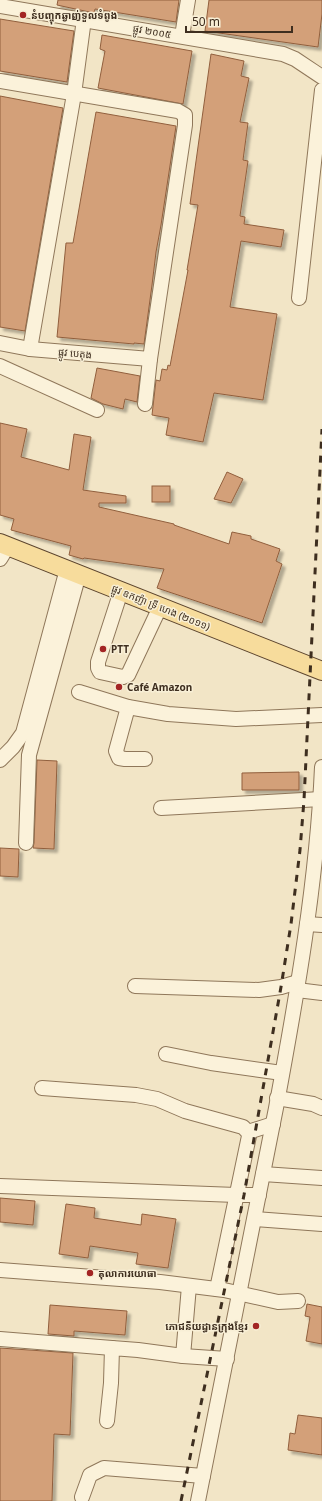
<svg xmlns="http://www.w3.org/2000/svg" width="322" height="1501" font-family="Georgia,'Noto Sans Khmer',serif">
	<style>
		.building { fill: #d3a079; stroke: #915f3d; filter: url(#shadow) }
		.lines { fill: none; stroke-linecap: round; stroke-linejoin: round }
		.minor-casing { stroke: #8f775a; stroke-width: 16 }
		.major-casing { stroke: #5d452e; stroke-width: 20 }
		.minor { stroke: #fbf2da; stroke-width: 14 }
		.major { stroke: #f7dc9c; stroke-width: 18 }
		.rail { stroke: #3e2e1f; stroke-width: 3; stroke-dasharray: 7 7; stroke-linecap: butt }
		.poi-dot { fill: #a32524; stroke: #f8efd6; stroke-width: 1.5 }
		.labels { text-anchor: middle; stroke-width: 3; stroke-linejoin: round; paint-order: stroke }
		.poi-label { font-size: 10px; font-weight: bold; fill: #3e2e1f; stroke: #f8efd6; text-anchor: start }
		.street-label { font-size: 10px; fill: #3e2e1f; stroke: #f8efd6 }
	</style>
	<defs>
		<filter id="shadow"><feDropShadow dx="3.5" dy="3.5" stdDeviation="1" flood-color="#0004"/></filter>
	</defs>
	<rect width="100%" height="100%" fill="#f2e5c6"/>
	<g class="building">
		<polygon points="58,0 179,0 176,22 95,9 94,13 57,5"/>
		<polygon points="209,0 322,0 322,14 318,47 205,31"/>
		<polygon points="0,19 74,31 67,82 0,71"/>
		<polygon points="102,35 192,51 183,104 98,88 105,51 100,49"/>
		<polygon points="211,54 244,61 241,76 249,78 240,122 248,123 243,160 248,161 240,216 245,217 244,224 284,230 281,247 241,241 230,307 277,314 263,400 214,393 203,442 166,435 169,418 152,415 156,380 160,381 162,369 167,370 168,365 170,366 188,270 187,270 198,205 190,204"/>
		<polygon points="0,96 63,108 25,331 0,327"/>
		<polygon points="96,112 176,126 161,225 156,252 152,285 144,344 134,343 134,344 57,337 66,243 73,243"/>
		<polygon points="97,368 140,376 137,402 125,399 123,409 103,404 91,398"/>
		<polygon points="0,423 27,429 21,457 69,470 74,434 91,437 83,490 126,496 126,503 99,503 99,507 174,524 174,525 229,544 232,532 251,536 251,539 280,549 276,561 282,564 262,623 157,588 164,569 84,558 83,559 69,555 71,546 11,530 14,519 0,515"/>
		<polygon points="227,472 243,479 231,503 214,499"/>
		<rect x="152" y="486" width="18" height="16"/>
		<polygon points="37,760 57,761 54,849 33,848 34,843"/>
		<polygon points="299,772 299,790 242,790 242,773"/>
		<polygon points="0,848 19,849 18,877 0,876"/>
		<polygon points="0,1198 35,1201 33,1225 0,1222"/>
		<polygon points="66,1204 95,1208 94,1218 141,1225 142,1214 176,1219 168,1268 136,1264 138,1253 90,1246 88,1258 59,1254"/>
		<polygon points="307,1304 322,1307 322,1344 306,1341 310,1317 305,1316"/>
		<polygon points="50,1305 127,1311 125,1335 74,1331 74,1336 48,1334"/>
		<polygon points="0,1348 73,1353 70,1435 54,1434 52,1501 0,1501"/>
		<polygon points="298,1415 322,1418 322,1455 288,1450 290,1433 295,1434"/>
	</g>
	<g class="lines">
		<defs>
			<g id="minor">
				<polyline points="0,6 283,54 295,59 322,77"/>
				<polyline points="182,36 188,0"/>
				<polyline points="0,81 178,111 185,115 185,125 150,359 145,404"/>
				<polyline points="299,298 322,90"/>
				<polyline points="0,343 30,349 150,359"/>
				<polyline points="30,349 74,94 84,19"/>
				<polyline points="0,366 97,410"/>
				<polyline points="0,559 8,546"/>
				<polyline points="121,591 98,662 98,668 100,672 123,677 128,675 160,607"/>
				<polyline points="79,692 128,707 168,714 236,719 322,715"/>
				<polyline points="128,707 116,751 119,758 125,759 145,759"/>
				<polyline points="0,760 13,747 23,733 67,569"/>
				<polyline points="161,808 321,799"/>
				<polyline points="26,843 29,755 79,574"/>
				<polyline points="307,924 322,925"/>
				<polyline points="135,986 259,990 281,987 298,982"/>
				<polyline points="297,990 322,993"/>
				<polyline points="166,1054 211,1063 282,1073"/>
				<polyline points="42,1088 136,1095 157,1099 185,1111 243,1127 248,1132 249,1136 217,1289"/>
				<polyline points="277,1098 313,1104 322,1108"/>
				<polyline points="248,1132 273,1124"/>
				<polyline points="263,1174 322,1178"/>
				<polyline points="0,1186 236,1195 259,1195"/>
				<polyline points="255,1219 322,1224"/>
				<polyline points="0,1270 160,1282 224,1290 278,1302 298,1301"/>
				<polyline points="0,1339 112,1348"/>
				<polyline points="183,1356 189,1286"/>
				<polyline points="107,1421 111,1383 112,1348 138,1350 183,1356 227,1359"/>
				<polyline points="82,1497 90,1475 104,1468 203,1476"/>
				<path d="M198,1501c27,-131 53,-262 78,-393 21,-113 41,-227 46,-341"/>
			</g>
			<polyline id="major" points="0,543 322,671"/>
		</defs>
		<use href="#minor" class="minor-casing"/>
		<use href="#major" class="major-casing"/>
		<use href="#minor" class="minor"/>
		<use href="#major" class="major"/>
		<polyline class="rail" points="181,1501 244,1195 281,987 291,924 300,850 304,800 322,429"/>
	</g>
	<g class="poi-dot">
		<circle cx="23" cy="15" r="4"/>
		<circle cx="103" cy="649" r="4"/>
		<circle cx="119" cy="687" r="4"/>
		<circle cx="90" cy="1273" r="4"/>
		<circle cx="256" cy="1326" r="4"/>
	</g>
	<g class="labels">
		<g class="poi-label">
			<text x="31" y="19">នំបញ្ចុកឆ្ងាញ់ទួលទំពូង</text>
			<text x="111" y="653">PTT</text>
			<text x="127" y="691">Café Amazon</text>
			<text x="98" y="1277">តុលាការយោធា</text>
			<text x="248" y="1330" text-anchor="end">ភោជនីយដ្ធានក្រុងខ្មែរ</text>
		</g>
		<g class="street-label">
			<text transform="translate(152 31) rotate(10)" y="4">ផ្លូវ ២០០៥</text>
			<text transform="translate(75 353) rotate(5)" y="4">ផ្លូវ បេតុង</text>
			<text transform="translate(161 607) rotate(22)" y="4">ផ្លូវ ឧកញ៉ា ទ្រី ហេង (២០១១)</text>
		</g>
	</g>
	<path d="M186 26v6h106v-6" fill="none" stroke="#3e2e1f" stroke-width="2"/>
	<text x="192" y="26" font-size="12" fill="#3e2e1f" stroke="#f8efd6" stroke-width="3" paint-order="stroke">50 m</text>
</svg>
